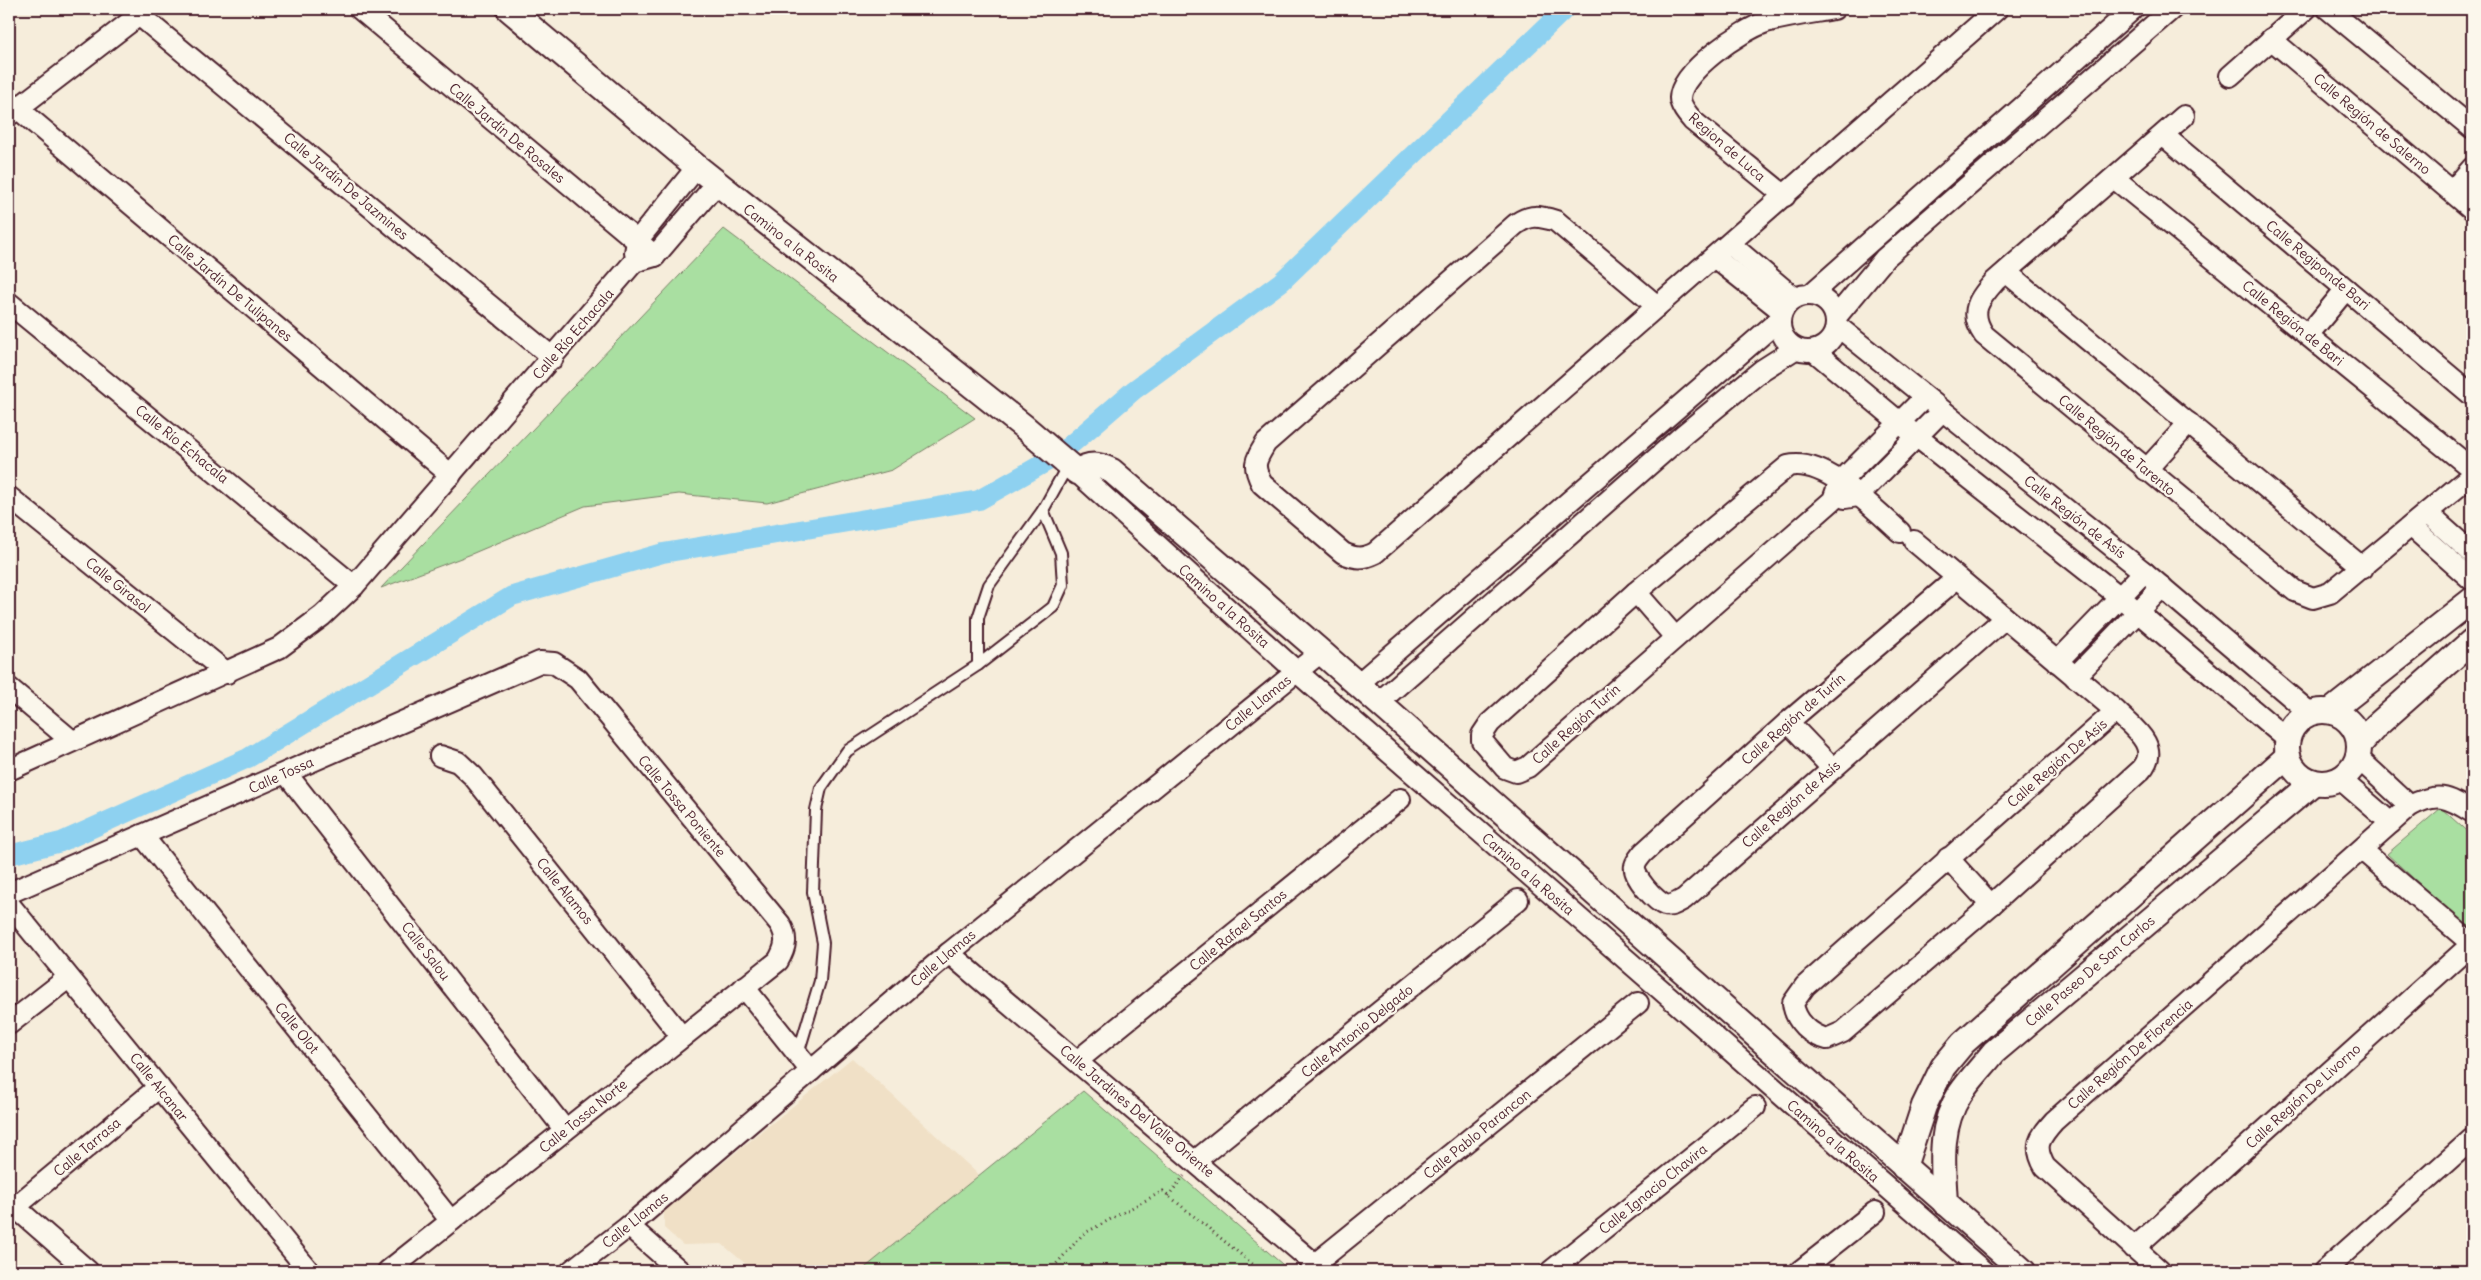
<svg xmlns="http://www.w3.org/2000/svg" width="2481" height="1280" font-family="Delius,sans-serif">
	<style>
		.built { fill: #f0e0c6 }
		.green { fill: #a9dfa1; stroke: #7a7f66 }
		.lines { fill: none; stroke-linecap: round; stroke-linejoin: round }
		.canal { stroke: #8ed1f0; stroke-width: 20 }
		.service-casing { stroke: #4a1f2b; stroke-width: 14 }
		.minor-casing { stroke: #4a1f2b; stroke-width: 24 }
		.tertiary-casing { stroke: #4a1f2b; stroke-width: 28 }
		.path { stroke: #4a1f2b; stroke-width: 3; stroke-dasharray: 1 4; stroke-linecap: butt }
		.service { stroke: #fbf7ec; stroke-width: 10 }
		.minor { stroke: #fbf7ec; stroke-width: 20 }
		.tertiary { stroke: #fbf7ec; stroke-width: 24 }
		.labels { text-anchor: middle; stroke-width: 4.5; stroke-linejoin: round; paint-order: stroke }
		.street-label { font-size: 14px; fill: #4a1f2b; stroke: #fbf7ec }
	</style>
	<rect width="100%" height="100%" fill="#f6eddb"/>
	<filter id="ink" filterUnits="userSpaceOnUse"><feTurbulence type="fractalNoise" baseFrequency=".02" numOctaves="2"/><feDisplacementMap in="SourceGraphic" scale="10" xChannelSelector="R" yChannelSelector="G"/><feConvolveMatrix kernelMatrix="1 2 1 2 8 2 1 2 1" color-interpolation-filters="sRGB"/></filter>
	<g filter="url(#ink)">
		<polygon class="built" points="852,1058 979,1175 861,1271 754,1271 722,1244 683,1245 664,1228 664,1211"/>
		<g class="green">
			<polygon points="724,229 975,418 892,470 767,503 679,494 585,506 469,555 381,588"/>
			<polygon points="2441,808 2472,836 2472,932 2387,854"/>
			<polygon points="1083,1091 1290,1271 861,1271"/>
		</g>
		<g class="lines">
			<polyline class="canal" points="9,855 61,842 248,758 512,596 663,553 979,500 1060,454 1134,390 1281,282 1565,9"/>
			<defs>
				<g id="service">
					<polyline points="978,665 1053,607 1063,585 1061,553 1043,510"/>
					<polyline points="798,1054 820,981 823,943 813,892 816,810 821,788 847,751 978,665 978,618 989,585 1043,510 1068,465"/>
				</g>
				<g id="minor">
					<polyline points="360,9 655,256"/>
					<polyline points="2328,9 2472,128"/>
					<polyline points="139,15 553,358"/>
					<polyline points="2271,39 2472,209"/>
					<polyline points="2230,76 2306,9"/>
					<polyline points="9,101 451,475"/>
					<polyline points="9,115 147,9"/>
					<path d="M2184,116l-189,165c-16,18 -27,31 -11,54l311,256 18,7 17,-5 142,-118"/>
					<polyline points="2163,135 2472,395"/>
					<polyline points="2114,178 2472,469"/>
					<polyline points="2452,191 2472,168"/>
					<path d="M1785,196l-92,-75c-5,-6 -13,-15 -13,-23 1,-27 62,-68 86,-76 22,-6 45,-9 68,-13"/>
					<polyline points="1730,244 1794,298"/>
					<polyline points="635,253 637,241 697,167"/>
					<polyline points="1714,257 1782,311"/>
					<polyline points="2006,272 2363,568"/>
					<polyline points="1811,294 2133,9"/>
					<circle cx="1808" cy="323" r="28"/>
					<polyline points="9,303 354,586"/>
					<path d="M1657,306l-101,-85c-17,-5 -25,-7 -40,3l-250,219c-11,18 -14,22 -4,41l81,69c13,6 20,6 32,0l622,-544"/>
					<polyline points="1836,317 1885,258 2172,9"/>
					<polyline points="1836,325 2144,572 2310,713"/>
					<polyline points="2308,335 2346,289"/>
					<polyline points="1814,351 1916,436 2120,597 2287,739"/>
					<polyline points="2146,470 2189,423"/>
					<polyline points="1077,472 1296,671 1983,1271"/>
					<polyline points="9,497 227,673"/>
					<polyline points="1845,498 1858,496 1942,411"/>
					<polyline points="2427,513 2472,553"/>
					<polyline points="2412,527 2472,580"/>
					<path d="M1900,532c-26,-23 -75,-75 -112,-66l-152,126 -146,131 -8,12v6l23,27 11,4 12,-5 305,-267 6,-17 86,-86"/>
					<path d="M1914,541l202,170c16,16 46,35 25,59l-150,135 -148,127 -16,7c-17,-4 -32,-18 -34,-36l12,-17 311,-275"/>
					<path d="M1957,578l-169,144 -145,131c-3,4 -7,8 -8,13 -3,10 21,36 30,39 7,2 13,-3 19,-6l321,-281"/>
					<polyline points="1636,592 1675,637"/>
					<polyline points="2057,662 2144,572"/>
					<polyline points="2075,677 2162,587"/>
					<polyline points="1358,684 1779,320"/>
					<polyline points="9,688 72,741"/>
					<polyline points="1378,703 1683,435 1762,370 1795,349"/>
					<polyline points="1788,722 1832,768"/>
					<polyline points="440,756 458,762 473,776 682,1037"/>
					<polyline points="2358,758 2410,806"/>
					<polyline points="9,770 279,648 322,616 354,586 634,262 655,256 717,183"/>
					<polyline points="286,773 565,1130"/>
					<polyline points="2340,779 2391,823"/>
					<polyline points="142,835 451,1221"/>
					<polyline points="2362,850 2472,944"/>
					<polyline points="1948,858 1991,905"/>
					<path d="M9,893l531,-231 14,1 24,16 202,245c8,14 6,23 -2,37l-390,310"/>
					<polyline points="9,904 309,1271"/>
					<polyline points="949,953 1323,1271"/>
					<polyline points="744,987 811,1071"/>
					<polyline points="9,1024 68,978"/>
					<polyline points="1077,1061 1400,799"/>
					<polyline points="1195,1161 1518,900"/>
					<polyline points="9,1202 88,1271"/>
					<polyline points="15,1207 159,1087"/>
					<polyline points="629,1226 680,1271"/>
					<polyline points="2134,1248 2472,944"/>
					<polyline points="1315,1264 1638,1003"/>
					<polyline points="571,1271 629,1226 949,953 1321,652"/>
					<polyline points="1551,1271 1755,1107"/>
					<polyline points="1800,1271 1875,1212"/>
					<path d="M2160,1271l-115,-104c-12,-21 -6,-29 9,-46l356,-315c27,-14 37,-10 62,6"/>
					<polyline points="2324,1271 2472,1139"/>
				</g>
				<g id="tertiary">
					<path d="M509,9l188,158 326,259 54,46c12,-9 21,-8 35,-1l209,181 702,619"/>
					<circle cx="2323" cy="747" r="36"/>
					<polyline points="2331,711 2472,600"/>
					<polyline points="2359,745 2376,726 2472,641"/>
					<polyline points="1904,1167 1924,1106 1943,1067 1963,1043 2287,757"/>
					<path d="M1945,1203c-2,-38 -7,-75 15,-109 9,-14 23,-28 34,-42l319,-269"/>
				</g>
			</defs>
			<use href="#service" class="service-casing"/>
			<use href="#minor" class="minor-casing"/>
			<use href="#tertiary" class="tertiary-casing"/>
			<g class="path">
				<polyline points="1168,1196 1184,1176"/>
				<polyline points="1050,1271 1083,1234 1163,1191 1261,1271"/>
			</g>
			<use href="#service" class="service"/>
			<use href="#minor" class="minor"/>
			<use href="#tertiary" class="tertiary"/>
		</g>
	</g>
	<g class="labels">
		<g class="street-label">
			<text transform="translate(2372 124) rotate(40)" y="5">Calle Región de Salerno</text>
			<text transform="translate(507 133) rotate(40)" y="5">Calle Jardín De Rosales</text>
			<text transform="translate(1727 147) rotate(41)" y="5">Region de Luca</text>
			<text transform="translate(346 186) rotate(40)" y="5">Calle Jardín De Jazmines</text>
			<text transform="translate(791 243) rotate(38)" y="5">Camino a la Rosita</text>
			<text transform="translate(2318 265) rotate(40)" y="5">Calle Regiponde Bari</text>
			<text transform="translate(230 288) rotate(40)" y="5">Calle Jardín De Tulipanes</text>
			<text transform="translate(2293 323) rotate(39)" y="5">Calle Región de Bari</text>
			<text transform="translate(573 334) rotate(-49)" y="5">Calle Río Echacala</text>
			<text transform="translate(182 444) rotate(39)" y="5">Calle Río Echacala</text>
			<text transform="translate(2117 445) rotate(40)" y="5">Calle Región de Tarento</text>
			<text transform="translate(2075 517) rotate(38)" y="5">Calle Región de Asís</text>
			<text transform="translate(118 585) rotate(39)" y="5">Calle Girasol</text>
			<text transform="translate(1224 606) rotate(42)" y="5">Camino a la Rosita</text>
			<text transform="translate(1258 703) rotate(-39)" y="5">Calle Llamas</text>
			<text transform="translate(1793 719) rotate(-41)" y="5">Calle Región de Turín</text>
			<text transform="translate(1576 724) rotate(-42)" y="5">Calle Región Turín</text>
			<text transform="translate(2057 763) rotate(-41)" y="5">Calle Región De Asís</text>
			<text transform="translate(281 775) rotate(-24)" y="5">Calle Tossa</text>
			<text transform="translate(1791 804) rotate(-41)" y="5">Calle Región de Asís</text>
			<text transform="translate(682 806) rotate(50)" y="5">Calle Tossa Poniente</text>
			<text transform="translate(1528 874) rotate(41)" y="5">Camino a la Rosita</text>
			<text transform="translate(565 891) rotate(51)" y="5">Calle Alamos</text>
			<text transform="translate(1238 930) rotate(-39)" y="5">Calle Rafael Santos</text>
			<text transform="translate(426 951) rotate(52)" y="5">Calle Salou</text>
			<text transform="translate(943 958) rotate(-40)" y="5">Calle Llamas</text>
			<text transform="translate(2090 971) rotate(-40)" y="5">Calle Paseo De San Carlos</text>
			<text transform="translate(297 1028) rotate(51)" y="5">Calle Olot</text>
			<text transform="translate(1357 1031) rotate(-39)" y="5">Calle Antonio Delgado</text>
			<text transform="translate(2130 1054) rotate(-41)" y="5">Calle Región De Florencia</text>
			<text transform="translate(159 1087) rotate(51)" y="5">Calle Alcanar</text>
			<text transform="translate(2303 1096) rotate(-42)" y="5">Calle Región De Livorno</text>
			<text transform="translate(1137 1111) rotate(40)" y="5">Calle Jardines Del Valle Oriente</text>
			<text transform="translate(583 1116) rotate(-39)" y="5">Calle Tossa Norte</text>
			<text transform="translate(1477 1134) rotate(-39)" y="5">Calle Pablo Parancon</text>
			<text transform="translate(1833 1141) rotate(41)" y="5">Camino a la Rosita</text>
			<text transform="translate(87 1147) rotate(-40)" y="5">Calle Tarrasa</text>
			<text transform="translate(1653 1189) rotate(-39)" y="5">Calle Ignacio Chavira</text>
			<text transform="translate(635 1220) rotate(-39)" y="5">Calle Llamas</text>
		</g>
	</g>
	<rect width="2481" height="1280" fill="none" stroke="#fbf7ec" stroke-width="30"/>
	<rect x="15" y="15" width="2451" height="1250" fill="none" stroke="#4a1f2b" stroke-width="2" filter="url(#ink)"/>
</svg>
